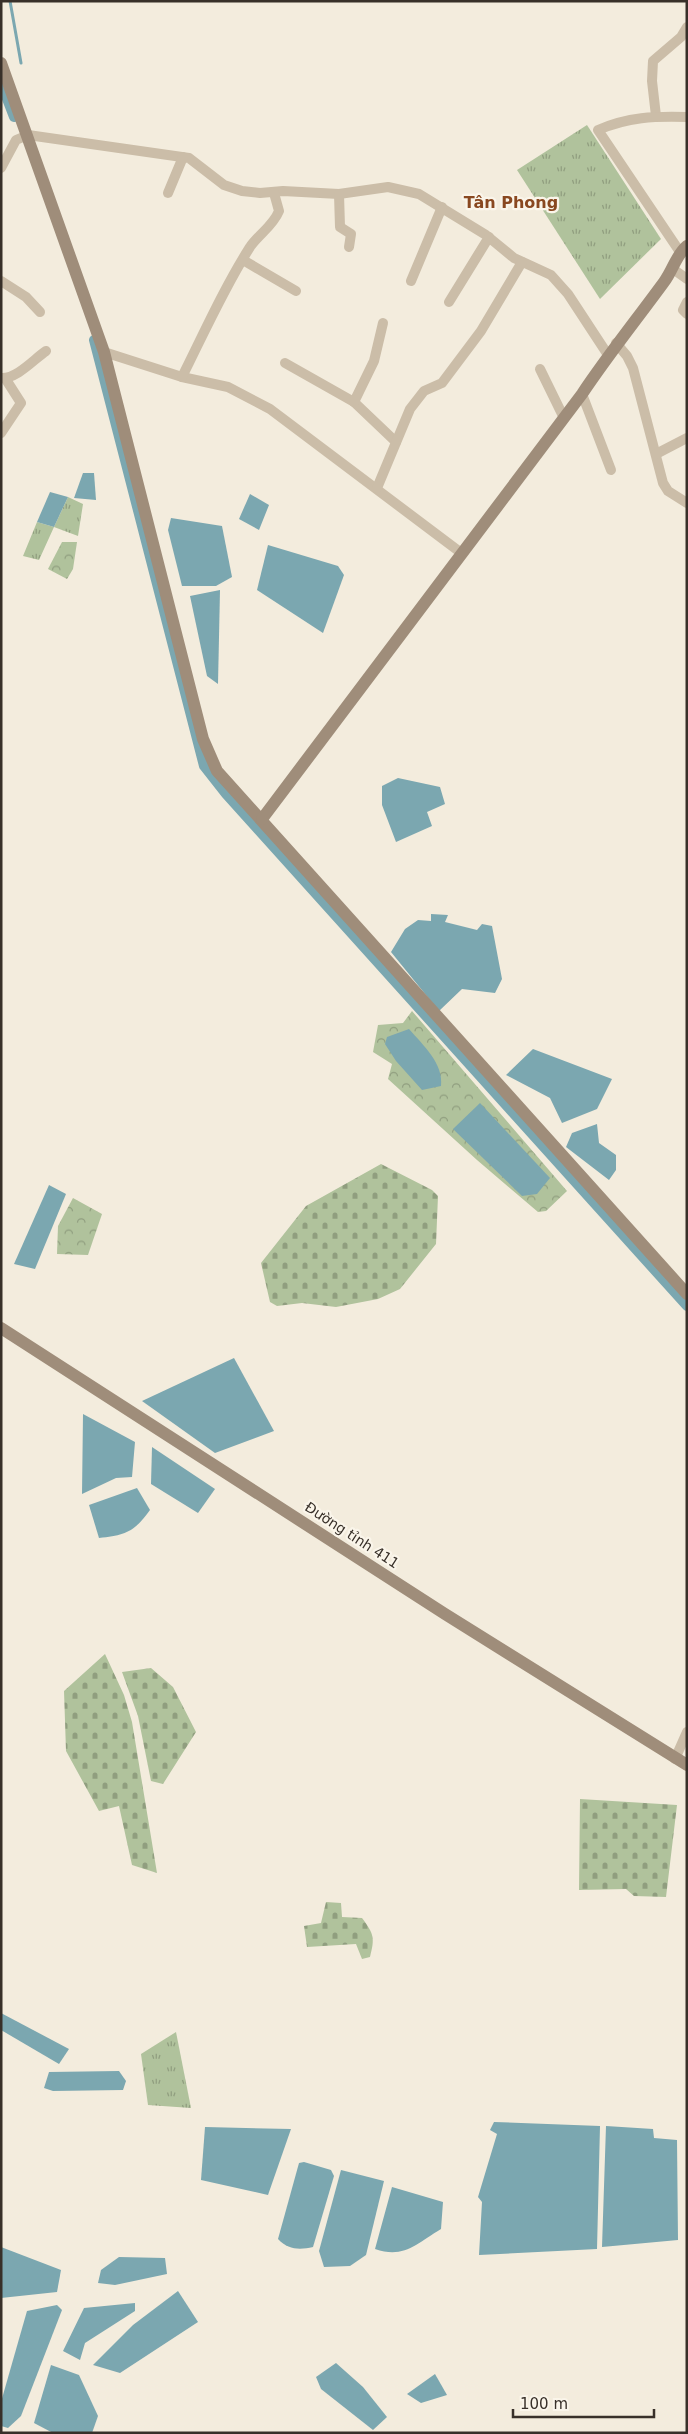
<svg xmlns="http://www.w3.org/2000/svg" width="688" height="2434" font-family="'DejaVu Sans',sans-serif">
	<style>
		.grass { fill: url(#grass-tufts) }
		.forest { fill: url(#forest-crowns) }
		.cemetery { fill: url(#cemetery-stones) }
		.water { fill: #7ba7b0 }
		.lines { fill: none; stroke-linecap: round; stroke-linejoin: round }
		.stream { stroke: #7ba7b0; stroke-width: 3 }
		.canal { stroke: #7ba7b0; stroke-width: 10 }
		.street { stroke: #cbbda8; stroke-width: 10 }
		.secondary { stroke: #9f8d7a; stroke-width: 12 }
		.labels { text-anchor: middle; stroke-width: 4.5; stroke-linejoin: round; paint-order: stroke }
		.street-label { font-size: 14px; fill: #383029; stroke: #faf5ea }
		.quarter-label { font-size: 16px; font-weight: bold; fill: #894820; stroke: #faf5ea }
	</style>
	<defs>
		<pattern id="grass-tufts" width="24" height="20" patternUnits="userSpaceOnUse" patternTransform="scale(1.25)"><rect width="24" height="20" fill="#b0c29c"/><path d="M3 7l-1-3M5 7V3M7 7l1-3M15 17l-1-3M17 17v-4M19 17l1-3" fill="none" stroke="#909e7f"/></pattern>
		<pattern id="forest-crowns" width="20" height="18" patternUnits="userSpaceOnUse" patternTransform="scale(1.25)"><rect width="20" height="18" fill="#b0c29c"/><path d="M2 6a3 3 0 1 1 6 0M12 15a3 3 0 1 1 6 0" fill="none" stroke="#909e7f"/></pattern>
		<pattern id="cemetery-stones" width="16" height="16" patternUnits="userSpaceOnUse" patternTransform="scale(1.25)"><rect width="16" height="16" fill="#b0c29c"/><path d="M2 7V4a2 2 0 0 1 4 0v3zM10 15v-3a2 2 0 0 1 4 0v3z" fill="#909e7f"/></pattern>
	</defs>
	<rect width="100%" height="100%" fill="#f3ecdd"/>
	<g class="grass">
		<polygon points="587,125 661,239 600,299 517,170"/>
		<polygon points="68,497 83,504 78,536 54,527 39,560 23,556 37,522 54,527"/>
		<polygon points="176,2032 191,2108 148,2105 141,2054"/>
	</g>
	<g class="forest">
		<polygon points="62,542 77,542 73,569 67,579 48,569"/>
		<polygon points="412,1011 567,1191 546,1211 538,1212 477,1160 388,1079 392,1064 373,1052 378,1025 403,1023"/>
		<polygon points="73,1198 102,1214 88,1255 57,1254 58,1226"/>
	</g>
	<g class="cemetery">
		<polygon points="381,1164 432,1190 438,1196 436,1244 400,1289 378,1299 336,1307 302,1303 277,1306 270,1302 261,1263 306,1206"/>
		<polygon points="105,1654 124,1695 132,1722 157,1873 132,1865 119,1806 99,1811 66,1751 64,1691"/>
		<polygon points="151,1668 173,1687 196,1732 163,1784 151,1781 138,1716 122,1672"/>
		<polygon points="580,1799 677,1805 666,1897 634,1896 626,1889 579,1890"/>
		<path d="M326,1902l15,1 1,14 20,1c12,16 13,20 8,39l-8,2 -6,-15 -49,3 -3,-21 17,-3z"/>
	</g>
	<g class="water">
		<polygon points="83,473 94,473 96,500 74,498"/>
		<polygon points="50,492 68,497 54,527 37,522"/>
		<polygon points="250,494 269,505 259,530 239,519"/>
		<polygon points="171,518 222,526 232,577 216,586 182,586 168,530"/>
		<polygon points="268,545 338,566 344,575 323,633 257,590"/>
		<polygon points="220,590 218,684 207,676 190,596"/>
		<polygon points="398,778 440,787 445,804 427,812 432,826 396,842 382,805 382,786"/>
		<polygon points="431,914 448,915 445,922 477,930 482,924 492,926 502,979 495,993 462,989 439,1011 391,952 405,929 418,920 431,921"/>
		<path d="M409,1029c14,16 35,35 32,57l-19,4 -26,-29 -11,-17 2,-7z"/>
		<polygon points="533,1049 612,1079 597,1109 562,1123 550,1098 506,1075"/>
		<polygon points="480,1103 550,1178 537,1194 522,1196 453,1129"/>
		<polygon points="597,1124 599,1143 616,1155 616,1170 609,1180 566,1147 572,1133"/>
		<polygon points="49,1185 66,1194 35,1269 14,1264"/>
		<polygon points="234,1358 274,1431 215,1453 142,1401"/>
		<polygon points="83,1414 135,1442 132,1477 116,1478 82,1494"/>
		<polygon points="152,1447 215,1489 198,1513 151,1484"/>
		<path d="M137,1488l13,22c-16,22 -24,25 -51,28l-10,-33z"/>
		<polygon points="1,2013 69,2049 59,2064 1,2030"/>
		<polygon points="119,2071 126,2081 123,2090 53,2091 44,2088 49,2072"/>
		<polygon points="494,2122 600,2126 597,2249 479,2255 482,2202 478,2197 497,2134 490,2130"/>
		<polygon points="606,2126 653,2129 654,2138 677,2140 678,2240 602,2247"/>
		<polygon points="205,2127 291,2129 268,2195 201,2180"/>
		<path d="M304,2162l27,8 3,6 -21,71c-13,3 -25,3 -35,-8l21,-76z"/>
		<polygon points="341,2170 384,2181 366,2255 350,2266 324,2267 319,2251"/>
		<path d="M392,2187l51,15 -2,27c-25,15 -37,30 -66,20z"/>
		<polygon points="1,2247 61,2270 57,2292 1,2298"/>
		<polygon points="119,2257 165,2258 167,2274 115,2285 98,2283 101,2270"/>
		<polygon points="178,2291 198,2322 120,2373 93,2365 133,2325"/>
		<polygon points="135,2303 135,2311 85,2343 80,2360 63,2351 84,2308"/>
		<polygon points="57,2305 62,2310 21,2416 8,2428 1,2426 1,2402 27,2311"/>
		<polygon points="336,2363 363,2387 387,2417 373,2430 321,2389 316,2377"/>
		<polygon points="51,2365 79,2375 98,2416 92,2433 53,2433 34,2423"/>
		<polygon points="435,2374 447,2395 421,2403 407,2394"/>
	</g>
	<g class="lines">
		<polyline class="stream" points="10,1 21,63"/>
		<g class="canal">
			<polyline points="1,83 14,117"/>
			<polyline points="94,340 204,766 226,794 687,1306"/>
		</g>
		<g class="street">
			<polyline points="656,116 652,81 653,61 681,37 687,27"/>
			<polyline points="1,168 16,140 28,135 189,158 224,185 242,191 260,193 283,191 339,194 388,187 419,194 486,235 514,258 551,275 568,294 608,355"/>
			<polyline points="168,193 183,157"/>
			<polyline points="339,194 340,227 351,234 349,247"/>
			<path d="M680,252l-82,-122c30,-13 56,-14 89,-13"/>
			<polyline points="243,260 296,291"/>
			<polyline points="673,269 687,279"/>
			<polyline points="1,281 26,297 40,312"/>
			<polyline points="411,281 442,207"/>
			<polyline points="449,302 489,237"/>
			<polyline points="687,302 683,310 687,314"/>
			<polyline points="616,343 627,356 633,368 663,483 668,491 687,503"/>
			<polyline points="104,352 182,377 228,387 270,409 460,552"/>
			<polyline points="285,363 354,402 396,442"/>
			<polyline points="540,369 563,416"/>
			<path d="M182,377c22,-44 42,-89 68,-130 9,-13 23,-21 29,-36l-5,-18"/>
			<path d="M1,378c16,1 33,-19 45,-27"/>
			<polyline points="582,394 611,470"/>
			<polyline points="354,402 374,361 383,323"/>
			<polyline points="1,433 21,403 5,378"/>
			<polyline points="656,454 687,438"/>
			<polyline points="377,488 410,409 424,391 442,383 481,331 522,262"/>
			<polyline points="675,1759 687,1732"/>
		</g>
		<g class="secondary">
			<polyline points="1,63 104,352 203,739 217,771 687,1294"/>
			<path d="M262,819l320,-425c26,-39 55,-75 82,-112 9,-12 12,-27 23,-36"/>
			<polyline points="1,1328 445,1614 687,1765"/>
		</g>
	</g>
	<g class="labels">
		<g class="street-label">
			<text transform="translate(352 1535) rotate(33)" y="5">Đường tỉnh 411</text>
		</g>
		<g class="quarter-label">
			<text x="511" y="208">Tân Phong</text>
		</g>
	</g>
	<rect width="688" height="2434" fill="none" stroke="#383029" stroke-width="5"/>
	<path d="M513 2409v8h141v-8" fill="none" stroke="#383029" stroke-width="2.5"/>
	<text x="520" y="2409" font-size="15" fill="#383029" stroke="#faf5ea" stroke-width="4" paint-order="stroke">100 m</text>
</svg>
